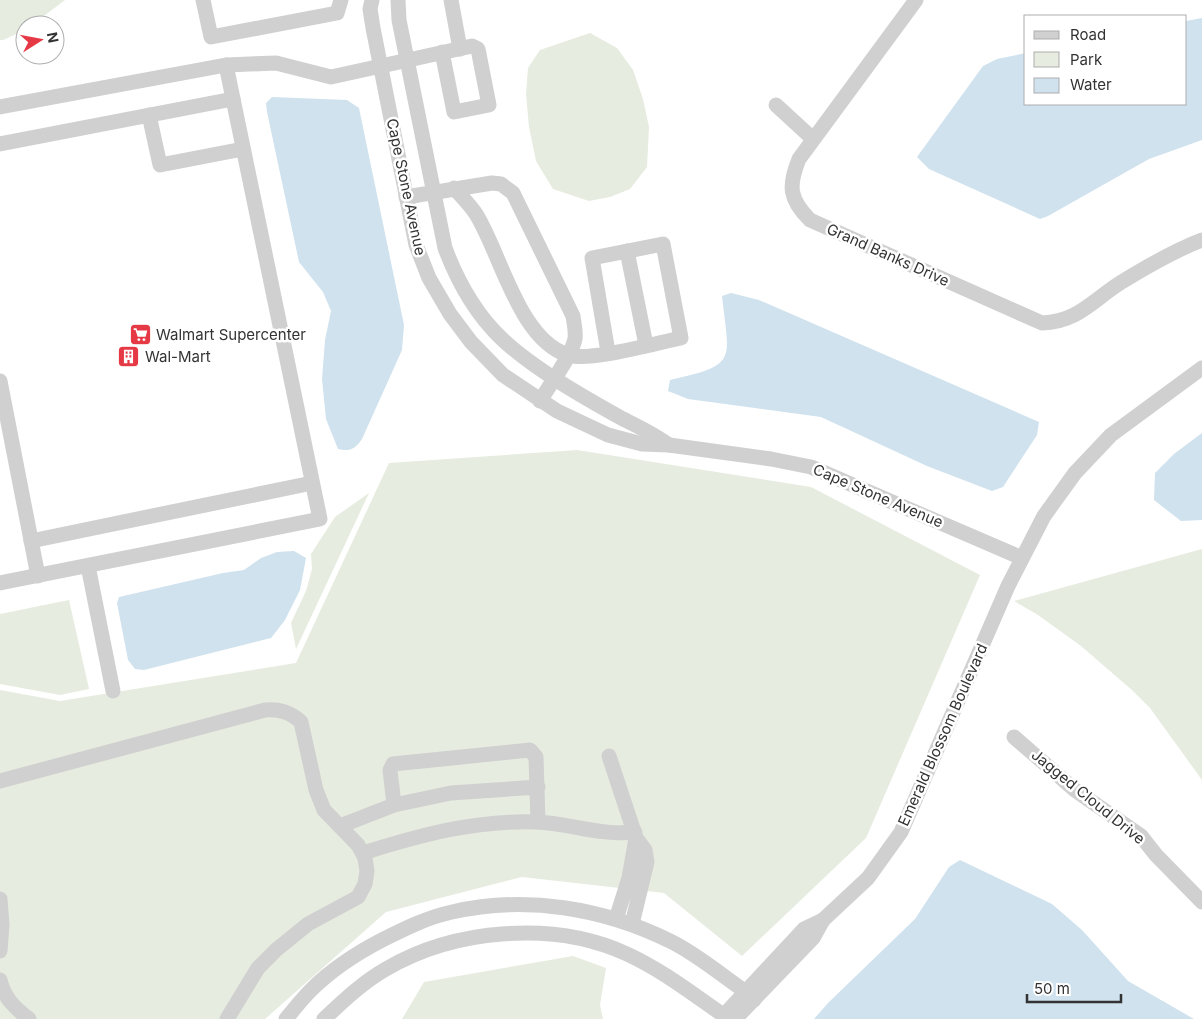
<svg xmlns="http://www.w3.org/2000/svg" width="1202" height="1019" font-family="Inter,sans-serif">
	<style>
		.green { fill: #e6ecdf }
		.water { fill: #cfe2ee }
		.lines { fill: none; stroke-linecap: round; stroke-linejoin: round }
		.minor { stroke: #d0d0d0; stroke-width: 15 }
		.labels { text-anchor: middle; stroke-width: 5; stroke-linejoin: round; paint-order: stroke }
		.street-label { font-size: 15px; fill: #333; stroke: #fff }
		.poi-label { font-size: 15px; fill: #333; stroke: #fff; text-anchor: start }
	</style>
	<rect width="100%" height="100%" fill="#fff"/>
	<g class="green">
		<polygon points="0,0 65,0 32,25 25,25 25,30 3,40 0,40"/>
		<polygon points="590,33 617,48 633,70 643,99 649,127 647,167 630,189 610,197 589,201 553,189 536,161 529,127 526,94 528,68 540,50"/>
		<polygon points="577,450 811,487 980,575 866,838 742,956 664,893 522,877 386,912 265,1019 0,1019 0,690 60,701 296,663 389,463"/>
		<polygon points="369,493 296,649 291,623 306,591 312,569 311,554 335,517"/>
		<polygon points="1202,549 1202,780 1150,708 1133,691 1081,646 1038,615 1014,601"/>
		<polygon points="69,600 89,689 60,695 0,684 0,614"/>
		<polygon points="573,956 606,968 600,1005 603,1019 402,1019 424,982"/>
	</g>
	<g class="water">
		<polygon points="1202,18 1202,140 1149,159 1048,216 1040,219 929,169 917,157 983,66 997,59 1026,53 1026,104 1186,104 1186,21"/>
		<path d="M272,97l75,3 12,8 45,217 -2,25 -40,89c-7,10 -12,13 -24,10l-12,-30 -4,-40 3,-39 6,-29 -8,-19 -24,-30 -32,-150 -1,-9z"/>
		<path d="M731,293l28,7 280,122 -2,13 -34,52 -11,4 -65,-25 -106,-49 -133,-18 -20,-8 2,-11c69,-15 59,-19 52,-84z"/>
		<polygon points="1202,433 1202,520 1181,521 1154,500 1155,473 1174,454"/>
		<polygon points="294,551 306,558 300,590 285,620 271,638 144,670 135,669 128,660 117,603 119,597 223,573 244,570 261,558 277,552"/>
		<polygon points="960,860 1052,904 1082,930 1128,981 1194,1019 814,1019 828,1003 915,919 949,867"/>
	</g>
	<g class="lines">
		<g class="minor">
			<polyline points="203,0 211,37 337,13 341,0"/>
			<polyline points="372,0 370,9 373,28 416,245 429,278 450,314 471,342 503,375 557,411 608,435 642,444 669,445 771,459 811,467 1022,558"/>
			<path d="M398,0l1,20 46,228c12,32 31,66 56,90 31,30 84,60 122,81 16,8 31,15 46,26"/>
			<polyline points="451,0 460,49"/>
			<path d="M916,0l-117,159c-11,27 -10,40 11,61l232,103c35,-1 50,-22 78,-40 26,-16 53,-32 82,-43"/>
			<polyline points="226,65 276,63 331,77 472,46 478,49 489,105 454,112 442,52"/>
			<polyline points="776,105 813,139"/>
			<polyline points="0,107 226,65 320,519 0,583"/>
			<polyline points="149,115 160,165 243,149"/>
			<polyline points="0,144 233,99"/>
			<path d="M454,188c8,9 16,17 22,26 25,40 43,126 92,141 22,7 88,-12 113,-17l-18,-94 -71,14 16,94"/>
			<path d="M406,197l86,-14 9,1 12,9 60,123c1,7 3,15 2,23 -4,18 -25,45 -35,62"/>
			<polyline points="627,251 646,345"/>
			<polyline points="0,381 38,576"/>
			<polyline points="31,541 312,483"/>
			<polyline points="88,566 113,691"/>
			<polyline points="1014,737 1075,790 1141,836 1156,855 1202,902"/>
			<polyline points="609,756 636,838"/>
			<path d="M0,781l265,-71c15,-1 25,2 36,12l15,68 8,20 34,35 7,13 2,13 -2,13 -7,13 -50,27 -32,26 -18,18 -31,51"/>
			<polyline points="538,787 451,793 394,805 390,770 393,764 530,750 536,757 538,822"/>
			<polyline points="340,826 394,805"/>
			<path d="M363,853c57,-18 112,-33 173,-31 33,1 64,14 99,10"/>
			<polyline points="0,899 2,925 0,951"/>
			<polyline points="616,919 629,878 636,838 645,850 647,862 632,924"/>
			<path d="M0,980c4,18 15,28 29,39"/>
			<polyline points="724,1015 804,929 823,920 868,878 901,832 1008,586 1044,516 1075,473 1111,435 1202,368"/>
			<path d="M286,1019c8,-10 16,-20 25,-29 20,-20 46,-37 71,-50 22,-11 46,-23 70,-28 74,-17 151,-4 218,29 27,13 51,34 76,51l8,8"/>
			<path d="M324,1019c19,-18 39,-37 62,-50 68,-40 168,-49 241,-15 37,17 68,42 102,65"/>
			<polyline points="735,1019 813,938 823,920"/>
		</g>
	</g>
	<defs>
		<symbol id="supermarket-square" viewBox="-11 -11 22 22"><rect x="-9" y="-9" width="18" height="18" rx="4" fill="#e63946" stroke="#fff"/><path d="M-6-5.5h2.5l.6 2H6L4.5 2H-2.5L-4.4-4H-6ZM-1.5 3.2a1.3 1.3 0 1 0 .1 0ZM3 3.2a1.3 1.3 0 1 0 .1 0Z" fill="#fff"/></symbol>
		<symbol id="building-square" viewBox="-11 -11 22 22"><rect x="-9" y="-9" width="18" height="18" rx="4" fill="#e63946" stroke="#fff"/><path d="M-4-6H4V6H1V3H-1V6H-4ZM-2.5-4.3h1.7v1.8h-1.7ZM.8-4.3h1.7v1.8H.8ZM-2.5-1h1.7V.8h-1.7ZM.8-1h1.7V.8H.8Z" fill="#fff"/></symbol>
	</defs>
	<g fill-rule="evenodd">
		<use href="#supermarket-square" x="128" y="322" width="25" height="25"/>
		<use href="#building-square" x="116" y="344" width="25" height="25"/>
	</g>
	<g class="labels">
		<g class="street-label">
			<text transform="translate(406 187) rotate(78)" y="5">Cape Stone Avenue</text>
			<text transform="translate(888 255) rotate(24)" y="5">Grand Banks Drive</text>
			<text transform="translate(878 496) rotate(23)" y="5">Cape Stone Avenue</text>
			<text transform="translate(943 735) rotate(-66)" y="5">Emerald Blossom Boulevard</text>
			<text transform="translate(1088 797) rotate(39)" y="5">Jagged Cloud Drive</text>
		</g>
		<g class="poi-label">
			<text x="156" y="340">Walmart Supercenter</text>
			<text x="145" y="362">Wal-Mart</text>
		</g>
	</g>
	<rect x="1024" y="15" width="162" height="90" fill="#ffffff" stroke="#adadad"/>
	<rect x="1034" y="31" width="25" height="8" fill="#d0d0d0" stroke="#adadad"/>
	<text x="1070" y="40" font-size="15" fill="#333333">Road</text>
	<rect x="1034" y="52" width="25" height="15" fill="#e6ecdf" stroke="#adadad"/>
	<text x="1070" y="65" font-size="15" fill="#333333">Park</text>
	<rect x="1034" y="78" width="25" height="15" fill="#cfe2ee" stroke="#adadad"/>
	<text x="1070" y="90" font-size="15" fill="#333333">Water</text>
	<g transform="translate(40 40) rotate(79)"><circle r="24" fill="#ffffff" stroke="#adadad"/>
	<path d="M0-4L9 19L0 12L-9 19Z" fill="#e63946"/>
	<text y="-8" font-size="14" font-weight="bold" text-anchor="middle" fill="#333333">N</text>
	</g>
	<path d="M1027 994v8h94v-8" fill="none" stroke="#333333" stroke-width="2.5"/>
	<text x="1034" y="994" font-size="15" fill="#333333" stroke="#ffffff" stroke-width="4" paint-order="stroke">50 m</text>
</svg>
